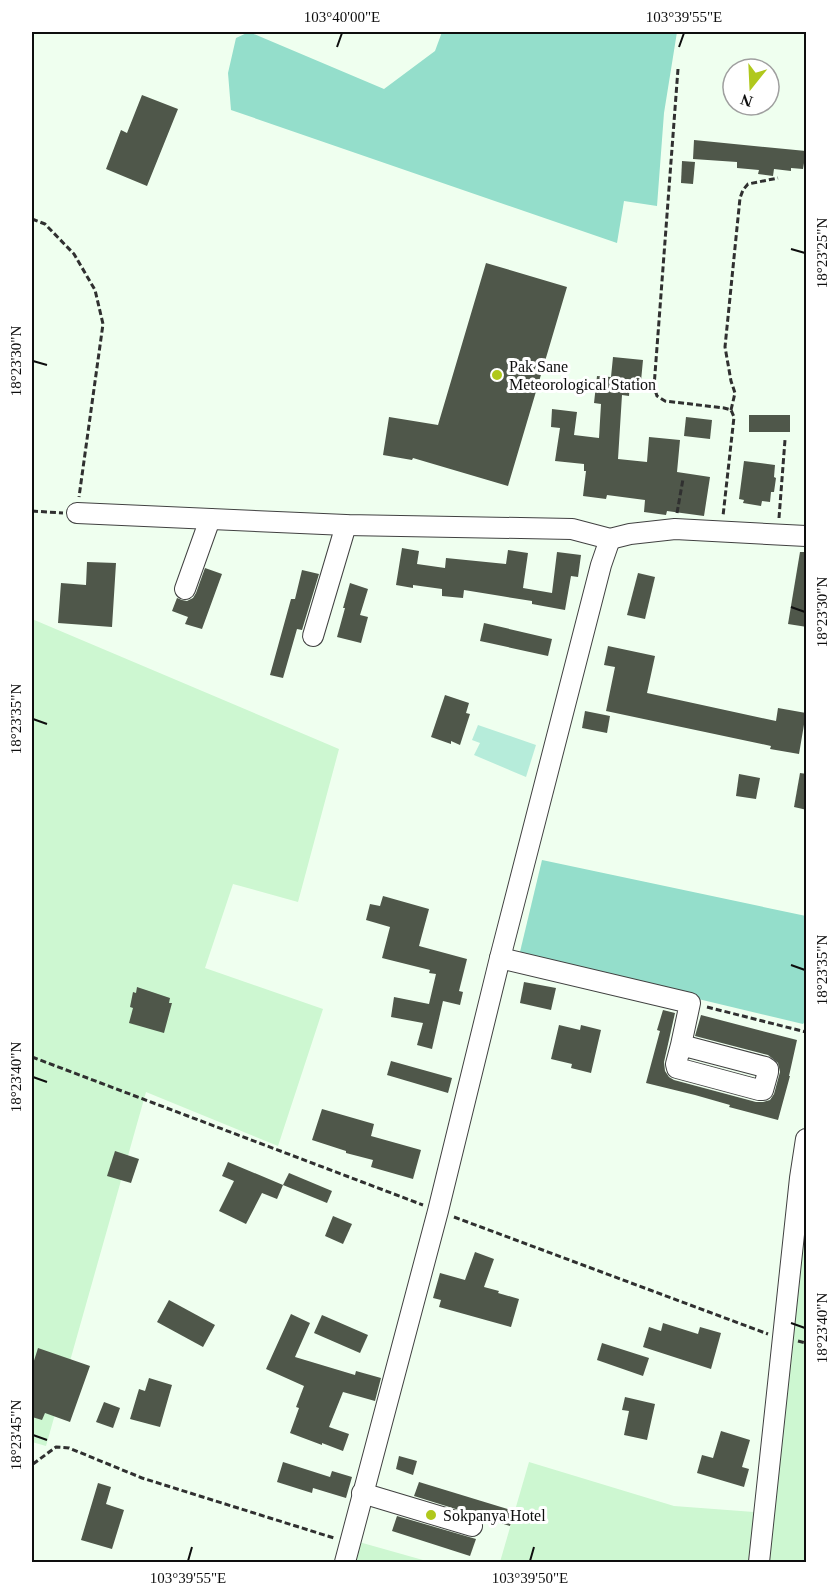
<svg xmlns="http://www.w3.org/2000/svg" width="838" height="1594" font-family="Georgia,serif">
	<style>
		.farmland { fill: #cdf7d1 }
		.green { fill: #b6ecda }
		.forest { fill: #94decb }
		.building { fill: #4f574a }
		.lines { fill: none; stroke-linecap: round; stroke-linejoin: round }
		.minor-casing { stroke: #414141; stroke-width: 22 }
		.path { stroke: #303030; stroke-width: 3; stroke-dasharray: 6 3; stroke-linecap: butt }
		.minor { stroke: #fff; stroke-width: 20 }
		.ticks { fill: none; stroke: #0e0e0e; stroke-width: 2 }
		.poi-dot { fill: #b0c81c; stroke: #fff; stroke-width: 2 }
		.labels { text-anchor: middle; stroke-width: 6; stroke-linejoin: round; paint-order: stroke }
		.poi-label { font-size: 16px; fill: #0e0e0e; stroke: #fff; text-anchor: start }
		.neatline { fill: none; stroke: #0e0e0e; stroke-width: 2 }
		.ticks-label { font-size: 15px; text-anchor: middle; fill: #0e0e0e }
	</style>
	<rect width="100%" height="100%" fill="#efffef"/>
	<g class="farmland">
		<polygon points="32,619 339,749 298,902 233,884 205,968 323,1009 278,1146 146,1092 46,1446 32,1442"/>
		<polygon points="806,1142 806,1562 500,1562 529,1462 674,1506 768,1513"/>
		<polygon points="359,1542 430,1562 354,1562"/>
	</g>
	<polygon class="green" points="478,725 536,745 526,777 474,755 480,743 472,740"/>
	<g class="forest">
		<polygon points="249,32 384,89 435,51 442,32 677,32 664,113 657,206 624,201 617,243 231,110 228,73 236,38"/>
		<polygon points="542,860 806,916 806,1020 803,1024 519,956"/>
	</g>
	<g class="building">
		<polygon points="142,95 178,109 147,186 106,169 121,130 127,133"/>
		<polygon points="694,140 806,151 803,169 791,168 791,171 774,169 773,176 758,174 759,170 737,168 737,162 693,159"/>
		<polygon points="682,161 695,162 693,184 681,183"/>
		<polygon points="486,263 567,287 508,486 413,458 412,460 383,455 389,417 438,425"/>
		<polygon points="613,357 643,360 641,381 630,380 629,396 622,395 618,459 647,462 649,437 680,440 677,472 710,477 704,516 667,511 666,515 644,512 645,500 607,495 606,499 583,496 586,471 584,471 584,464 555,461 560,428 551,427 552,409 577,412 574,435 599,438 601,404 594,403 597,376 611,377"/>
		<rect x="749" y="415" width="41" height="17"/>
		<polygon points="686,417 712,420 710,439 684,436"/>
		<polygon points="744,461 775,465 774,477 776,478 774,492 771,492 770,502 762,501 761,506 743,503 744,500 739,499"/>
		<polygon points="402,548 419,551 417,564 445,568 446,558 506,564 508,550 528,553 523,588 552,593 557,552 581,555 578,577 571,576 565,610 532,604 532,601 501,596 464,590 463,598 442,596 442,589 413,585 413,588 396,585"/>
		<polygon points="800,552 807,552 807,627 788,624"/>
		<polygon points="87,562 116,563 112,627 58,623 61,583 86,585"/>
		<polygon points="205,568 222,574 202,629 185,624 188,617 172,611 177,598 182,600 187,601 193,598 196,593"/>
		<polygon points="302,570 319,574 302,630 297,629 283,678 270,675 291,599 295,599"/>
		<polygon points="638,573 655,577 645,619 627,615"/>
		<polygon points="350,583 368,589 360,615 368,617 361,643 337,637 345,608 343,608"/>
		<polygon points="484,623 552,639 548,656 480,641"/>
		<polygon points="608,646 655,656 647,693 776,721 778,708 806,713 799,754 770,749 771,746 606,711 615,667 604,665"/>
		<polygon points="445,695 469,703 466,713 470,714 460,745 451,741 451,744 431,737"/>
		<polygon points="585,711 610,716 607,733 582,728"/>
		<polygon points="800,773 807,774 807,810 794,807"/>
		<polygon points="739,774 760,778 756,799 736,796"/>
		<polygon points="383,896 429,909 419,946 467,959 459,991 463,992 460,1005 443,1001 432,1049 417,1045 423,1023 391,1017 394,997 429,1004 436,974 429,973 430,970 382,958 390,927 366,920 370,904 380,906"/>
		<polygon points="524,982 556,988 551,1010 520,1003"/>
		<polygon points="137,987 170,998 169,1003 172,1003 164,1033 129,1023 133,1008 130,1007 133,992 136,993"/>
		<polygon points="663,1010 675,1013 664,1062 665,1071 669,1077 674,1080 756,1102 763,1102 770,1100 774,1094 780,1072 778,1063 768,1055 695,1036 701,1015 797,1040 789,1076 790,1076 778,1120 729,1107 730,1105 695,1095 646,1083 660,1031 657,1030"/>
		<polygon points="559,1025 580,1030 581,1025 601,1030 591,1073 571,1068 572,1064 551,1059"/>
		<polygon points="391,1061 452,1078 448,1093 387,1075"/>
		<polygon points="322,1109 374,1124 371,1136 421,1150 413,1179 371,1167 373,1160 346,1153 346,1151 312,1140"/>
		<polygon points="115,1151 139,1159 131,1183 107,1176"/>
		<polygon points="228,1162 283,1185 277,1199 262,1193 246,1224 219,1211 234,1181 222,1176"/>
		<polygon points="289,1173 332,1191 327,1203 283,1185"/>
		<polygon points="333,1216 352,1224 343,1244 325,1236"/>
		<polygon points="475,1252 494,1259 484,1287 499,1291 498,1293 519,1299 511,1327 439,1307 441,1300 433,1298 440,1273 465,1280"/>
		<polygon points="169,1300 215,1325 203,1347 157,1322"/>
		<polygon points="291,1314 310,1323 295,1357 355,1375 356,1371 381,1378 375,1401 343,1392 329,1427 349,1434 343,1451 322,1443 322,1445 290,1433 299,1408 296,1407 304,1386 266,1369"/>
		<polygon points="322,1315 368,1335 360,1353 314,1333"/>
		<polygon points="663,1323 698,1334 700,1327 721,1333 711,1369 643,1347 649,1327 661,1331"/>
		<polygon points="602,1343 649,1358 643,1376 597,1360"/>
		<polygon points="38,1348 90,1366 70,1422 45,1413 42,1420 32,1417 32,1367"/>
		<polygon points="149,1378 172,1385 160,1427 130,1419 139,1389 145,1391"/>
		<polygon points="625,1397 655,1404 647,1440 624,1435 629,1411 622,1410"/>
		<polygon points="104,1402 120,1408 113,1428 96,1422"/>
		<polygon points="721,1431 750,1440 742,1467 749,1469 744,1487 697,1473 702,1455 713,1458"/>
		<polygon points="399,1456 417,1461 413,1475 396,1469"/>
		<polygon points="283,1462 330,1477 332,1471 352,1477 346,1498 313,1488 312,1493 277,1482"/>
		<polygon points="419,1482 514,1511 510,1526 414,1496"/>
		<polygon points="98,1483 111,1487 106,1504 124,1510 112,1549 81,1540"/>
		<polygon points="397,1516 476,1539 470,1556 392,1531"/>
	</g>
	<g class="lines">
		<defs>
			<g id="minor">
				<polyline points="77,513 346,525 572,529 610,539 630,534 675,529 806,536"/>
				<polyline points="185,589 210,519"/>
				<polyline points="313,636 346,525"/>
				<polyline points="500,958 690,1003 681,1045 765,1067 768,1069 768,1072 763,1090 759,1090 677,1068 676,1064 681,1045"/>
				<polyline points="362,1493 472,1526"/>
				<polyline points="345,1562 438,1211 500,958 601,565 610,539"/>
				<polyline points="759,1562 800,1178 806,1139"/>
			</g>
		</defs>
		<use href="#minor" class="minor-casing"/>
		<g class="path">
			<polyline points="678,69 654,387 657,396 665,401 724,408 731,410 734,417 723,516"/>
			<polyline points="32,219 45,224 74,254 95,290 103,324 79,497"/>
			<polyline points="731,410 735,393 731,381 725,347 740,198 743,190 748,184 778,178"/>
			<polyline points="32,511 63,513"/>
			<polyline points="677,513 683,479"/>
			<polyline points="779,518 785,440"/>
			<polyline points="707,1007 806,1032"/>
			<polyline points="32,1057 423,1205"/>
			<polyline points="454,1217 768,1334"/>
			<polyline points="798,1341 806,1343"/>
			<polyline points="33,1464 56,1447 69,1448 142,1478 334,1538"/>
		</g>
		<use href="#minor" class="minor"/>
	</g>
	<path class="ticks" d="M337,47l5,-14M679,47l5,-14M791,249l14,4M33,361l14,4M791,607l14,5M33,719l14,5M791,965l14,5M33,1077l14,5M791,1323l14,5M33,1435l14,5M188,1561l4,-14M530,1561l4,-14"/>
	<g class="poi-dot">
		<circle cx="497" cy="375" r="6"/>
		<circle cx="431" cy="1515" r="6"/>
	</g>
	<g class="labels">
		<g class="poi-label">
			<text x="509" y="372">Pak Sane<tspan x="509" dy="18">Meteorological Station</tspan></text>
			<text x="443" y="1521">Sokpanya Hotel</text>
		</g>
	</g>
	<rect width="838" height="1594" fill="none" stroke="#ffffff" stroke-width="66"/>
	<g transform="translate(751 87) rotate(198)"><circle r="28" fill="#ffffff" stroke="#9f9f9f" stroke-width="1.5"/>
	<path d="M0-4.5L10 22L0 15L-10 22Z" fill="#b0c81c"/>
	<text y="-9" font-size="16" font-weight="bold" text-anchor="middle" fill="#0e0e0e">N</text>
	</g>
	<rect x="33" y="33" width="772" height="1528" class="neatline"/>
	<g class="ticks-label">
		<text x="342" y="22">103°40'00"E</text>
		<text x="684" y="22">103°39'55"E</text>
		<text transform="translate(822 253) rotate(-90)" y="5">18°23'25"N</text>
		<text transform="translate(16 361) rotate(-90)" y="5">18°23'30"N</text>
		<text transform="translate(822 612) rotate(-90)" y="5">18°23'30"N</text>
		<text transform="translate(16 719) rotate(-90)" y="5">18°23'35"N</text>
		<text transform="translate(822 970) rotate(-90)" y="5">18°23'35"N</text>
		<text transform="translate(16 1077) rotate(-90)" y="5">18°23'40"N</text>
		<text transform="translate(822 1328) rotate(-90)" y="5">18°23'40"N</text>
		<text transform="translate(16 1435) rotate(-90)" y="5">18°23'45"N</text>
		<text x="188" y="1583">103°39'55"E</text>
		<text x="530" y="1583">103°39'50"E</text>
	</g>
</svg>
